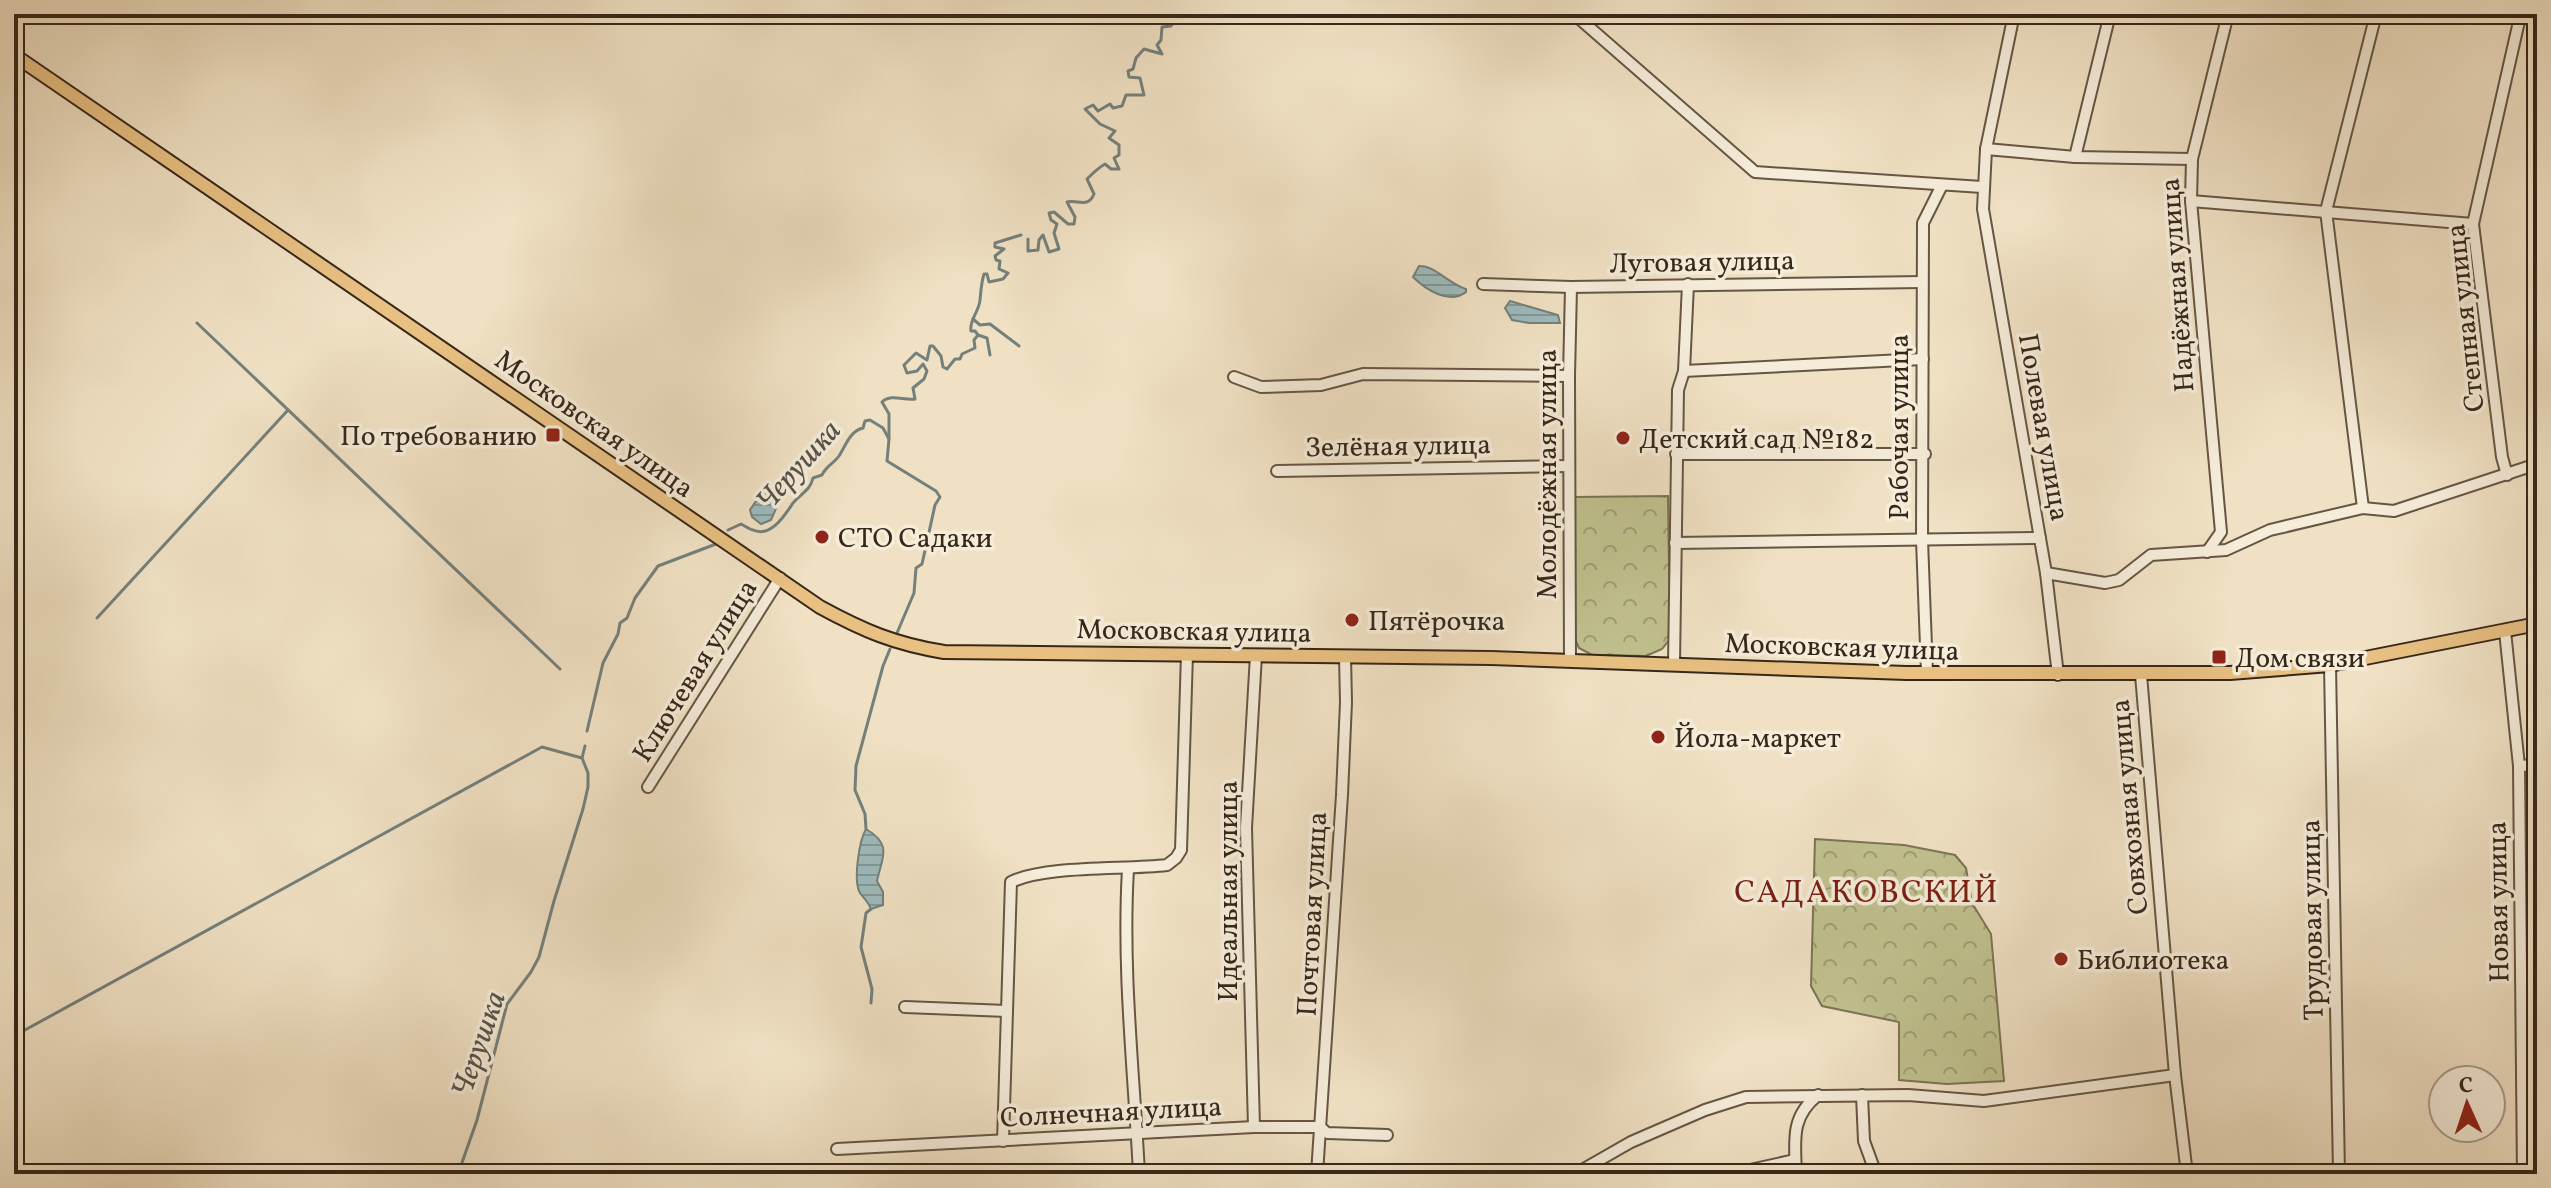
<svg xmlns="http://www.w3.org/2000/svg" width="2551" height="1188" font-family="Vollkorn,serif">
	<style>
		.forest { fill: url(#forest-crowns); stroke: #7c7454; stroke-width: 2 }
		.water { fill: url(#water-rules); stroke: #74807b; stroke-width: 2 }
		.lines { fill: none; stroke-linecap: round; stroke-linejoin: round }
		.stream { stroke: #74807b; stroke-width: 3 }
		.minor-casing { stroke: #655644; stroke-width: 14 }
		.major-casing { stroke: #372719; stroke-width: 16 }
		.minor { stroke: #f5ecd9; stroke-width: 10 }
		.major { stroke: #e8c082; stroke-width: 12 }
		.poi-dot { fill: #8f2418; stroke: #f5ecd9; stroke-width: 3 }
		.labels { text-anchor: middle; stroke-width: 7; stroke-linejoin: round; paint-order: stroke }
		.street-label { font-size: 28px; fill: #372719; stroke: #f5ecd9 }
		.poi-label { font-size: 28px; fill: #372719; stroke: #f5ecd9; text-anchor: start }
		.water-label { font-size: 30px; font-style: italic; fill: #56534a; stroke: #f5ecd9 }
		.quarter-label { font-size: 32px; letter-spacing: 2px; fill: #7a1f14; stroke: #f5ecd9 }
	</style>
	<defs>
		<pattern id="forest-crowns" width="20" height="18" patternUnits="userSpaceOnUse" patternTransform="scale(2)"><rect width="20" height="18" fill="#c0c18f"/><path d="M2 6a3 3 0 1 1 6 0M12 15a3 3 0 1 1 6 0" fill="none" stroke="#9d9d74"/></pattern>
		<pattern id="water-rules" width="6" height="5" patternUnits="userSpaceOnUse" patternTransform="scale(2)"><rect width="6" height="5" fill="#9dbbbd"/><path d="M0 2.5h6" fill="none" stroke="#819899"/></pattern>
	</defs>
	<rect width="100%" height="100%" fill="#f0e1c4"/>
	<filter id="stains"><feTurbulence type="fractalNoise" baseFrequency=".0025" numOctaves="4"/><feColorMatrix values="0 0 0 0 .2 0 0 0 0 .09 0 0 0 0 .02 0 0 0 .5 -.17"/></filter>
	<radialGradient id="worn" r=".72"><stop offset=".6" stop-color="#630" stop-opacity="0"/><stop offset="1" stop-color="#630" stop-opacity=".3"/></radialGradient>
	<g class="forest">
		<polygon points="1668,496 1670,639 1662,649 1646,656 1592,655 1579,648 1574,637 1573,497"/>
		<polygon points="1815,839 1904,845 1955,855 1966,868 1972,903 1991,934 2004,1081 1947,1084 1899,1080 1899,1022 1822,1006 1811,986"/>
	</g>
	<g class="water">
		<path d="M1419,266c15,-1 30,18 47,23v3c-16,13 -40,-2 -53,-15z"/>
		<polygon points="1510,301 1558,315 1560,323 1529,323 1512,320 1505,308"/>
		<polygon points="774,485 781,490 782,495 771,520 761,524 752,517 750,510 758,498"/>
		<path d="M866,829c27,16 16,28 11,52l6,11v13l-12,4c-3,-8 -6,-9 -11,-16 -7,-12 -1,-52 6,-64z"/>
	</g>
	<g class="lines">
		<g class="stream">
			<path d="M1028,239v12l10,-1 1,-10 4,-5 6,17 10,-3 -5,-16 3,-9 -6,-4 -2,-7 5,-1 14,12h6l1,-7 -8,-15c10,-3 21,7 27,-8l-7,-15c5,-5 11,-11 18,-15l6,5h8l-5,-11 5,-3v-10l-10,-7 6,-7 -15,-7 -15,-15 8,-4 5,6 12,-7 3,4 9,-2 4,-11h18l-4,-17 -11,-1 -1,-6 5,-2 3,-11 8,-9 18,5 -5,-9 4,-5 1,-13 9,-1 5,-7 -2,-2 -6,2 -3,-5"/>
			<polyline points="973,319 980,325 990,324 1019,346"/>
			<polyline points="197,323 560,669"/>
			<polyline points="978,335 987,338 990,355"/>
			<polyline points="889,439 887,461 936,491 940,497 935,505 922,564 916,568 914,593 897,633"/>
			<path d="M728,530l13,-6c4,2 8,5 12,6 18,8 32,-15 40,-27 8,-10 17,-12 20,-25l9,-3c4,-9 12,-12 17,-19 7,-11 11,-25 24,-28l2,-7 5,-1 13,8 6,11v-25l-7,-12c9,-9 22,-1 33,-3l-2,-11 11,-9 3,-8 -4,-7 -6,7 -10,2 -3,-8 12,-12 11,7 3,-14h3l8,10 2,11 4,2 8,-10h5l2,-5 13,-6 -1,-8 4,-5 -3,-4h-4c-2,-11 8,-19 9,-31 1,-9 1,-16 4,-26h3l2,8 14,-3 5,-6 -9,-4 1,-8 -4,-1 -1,-4 9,-7 -9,-2v-4l26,-8"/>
			<polyline points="97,618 288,410"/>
			<polyline points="587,731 603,663 618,634 620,623 627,618 635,598 658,566 716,544"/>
			<polyline points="866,829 865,814 855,790 856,766 883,666 890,649"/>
			<polyline points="871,909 866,913 861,947 872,989 871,1003"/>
			<polyline points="14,1036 542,747 582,758"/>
			<polyline points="458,1174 477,1120 507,1004 531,972 539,957 554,901 583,809 588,787 588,773 582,758 585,746"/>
		</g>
		<defs>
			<g id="minor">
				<polyline points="1574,14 1755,172 1982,187"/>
				<polyline points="2014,14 1986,149 1983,209 2046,573 2058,675"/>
				<polyline points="1986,149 2075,157 2192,159"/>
				<polyline points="2075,157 2110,14"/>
				<polyline points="2191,201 2473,224"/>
				<polyline points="1483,284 1571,287 1922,282"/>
				<polyline points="1684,371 1923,359"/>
				<polyline points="1234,377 1261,387 1321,385 1363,374 1569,376"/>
				<polyline points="1676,454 1925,454"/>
				<polyline points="1277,471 1569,466"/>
				<polyline points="2507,475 2502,457 2473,224 2520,17 2510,14"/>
				<polyline points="2363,508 2326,211 2376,14"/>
				<polyline points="1675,543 2040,538"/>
				<polyline points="2207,552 2221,532 2191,201 2192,159 2228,14"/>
				<polyline points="2046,573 2105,583 2119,580 2151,555 2226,550 2270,530 2363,508 2394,511 2537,464"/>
				<polyline points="2505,631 2519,766 2523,1174"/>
				<polyline points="1570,661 1569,376 1571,287"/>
				<polyline points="1674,664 1678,390 1684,371 1688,284"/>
				<polyline points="2330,665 2339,1174"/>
				<polyline points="1927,673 1922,540 1923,223 1942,185"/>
				<polyline points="2141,675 2175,1075 2187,1174"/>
				<polyline points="2519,766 2537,765"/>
				<polyline points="648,787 780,578"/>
				<path d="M1128,869c-6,102 6,203 11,305"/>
				<polyline points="905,1007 1007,1011"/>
				<polyline points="1862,1095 1864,1141 1876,1174"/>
				<polyline points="1254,1127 1246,828 1256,655"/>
				<path d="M1003,1141l8,-259c36,-17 113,-12 156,-17l9,-7 5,-8 6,-196"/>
				<polyline points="837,1149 1254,1127 1320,1127 1327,1133 1387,1135"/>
				<polyline points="1317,1174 1342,795 1346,702 1345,656"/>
				<polyline points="1575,1174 1631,1142 1705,1110 1746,1097 1908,1095 1984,1101 2175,1075"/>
				<polyline points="1732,1174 1795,1160"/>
				<path d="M1796,1174c-1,-33 -6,-57 22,-79"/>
			</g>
			<path id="major" d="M14,55l806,552c44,24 75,37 124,45l547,6 415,15h324l100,-8 207,-41"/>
		</defs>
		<use href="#minor" class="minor-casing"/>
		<use href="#major" class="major-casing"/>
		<use href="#minor" class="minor"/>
		<use href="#major" class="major"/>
	</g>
	<g class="poi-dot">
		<rect x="545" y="427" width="16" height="16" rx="4"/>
		<circle cx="1623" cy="438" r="8"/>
		<circle cx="822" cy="537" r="8"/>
		<circle cx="1352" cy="620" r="8"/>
		<rect x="2211" y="649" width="16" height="16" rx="4"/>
		<circle cx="1658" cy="737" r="8"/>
		<circle cx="2061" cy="959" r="8"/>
	</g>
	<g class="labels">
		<g class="street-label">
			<text transform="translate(1702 261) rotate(-1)" y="10">Луговая улица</text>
			<text transform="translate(2176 285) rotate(-94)" y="10">Надёжная улица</text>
			<text transform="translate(2464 318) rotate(-96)" y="10">Степная улица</text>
			<text transform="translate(595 423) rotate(35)" y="10">Московская улица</text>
			<text transform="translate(1898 427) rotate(-90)" y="10">Рабочая улица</text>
			<text transform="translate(2045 427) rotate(80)" y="10">Полевая улица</text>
			<text transform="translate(1398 445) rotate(-1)" y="10">Зелёная улица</text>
			<text transform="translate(1546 474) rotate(-90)" y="10">Молодёжная улица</text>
			<text transform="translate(1194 630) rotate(1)" y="10">Московская улица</text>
			<text transform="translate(1842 646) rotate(2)" y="10">Московская улица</text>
			<text transform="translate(694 670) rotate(-58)" y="10">Ключевая улица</text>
			<text transform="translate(2128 807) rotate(-95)" y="10">Совхозная улица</text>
			<text transform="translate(1227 891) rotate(-90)" y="10">Идеальная улица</text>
			<text transform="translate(2497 902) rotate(-91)" y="10">Новая улица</text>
			<text transform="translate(1311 914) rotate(-87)" y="10">Почтовая улица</text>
			<text transform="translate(2311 920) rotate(-91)" y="10">Трудовая улица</text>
			<text transform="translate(1111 1111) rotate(-3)" y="10">Солнечная улица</text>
		</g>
		<g class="poi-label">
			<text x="537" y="445" text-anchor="end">По требованию</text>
			<text x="1639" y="448">Детский сад №182</text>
			<text x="838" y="547">СТО Садаки</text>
			<text x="1368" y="630">Пятёрочка</text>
			<text x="2235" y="667">Дом связи</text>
			<text x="1674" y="747">Йола-маркет</text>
			<text x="2077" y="969">Библиотека</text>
		</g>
		<g class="water-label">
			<text transform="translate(798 465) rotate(-48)" y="10">Черушка</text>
			<text transform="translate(478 1044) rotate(-71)" y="10">Черушка</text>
		</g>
		<g class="quarter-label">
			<text x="1867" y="902">САДАКОВСКИЙ</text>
		</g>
	</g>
	<rect width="2551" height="1188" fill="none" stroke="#f0e1c4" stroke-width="48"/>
	<rect x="16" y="16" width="2519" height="1156" fill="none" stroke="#372719" stroke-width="4"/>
	<rect x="24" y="24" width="2503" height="1140" fill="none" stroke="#372719" stroke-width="2"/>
	<g transform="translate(2467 1104) rotate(357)"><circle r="38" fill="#f5ecd9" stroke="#a99d8c" stroke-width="2"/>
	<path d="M0-6L14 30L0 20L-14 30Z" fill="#8f2418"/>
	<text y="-12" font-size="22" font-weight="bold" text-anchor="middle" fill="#372719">С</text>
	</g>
	<rect width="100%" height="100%" filter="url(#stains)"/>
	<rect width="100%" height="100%" fill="url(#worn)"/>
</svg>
